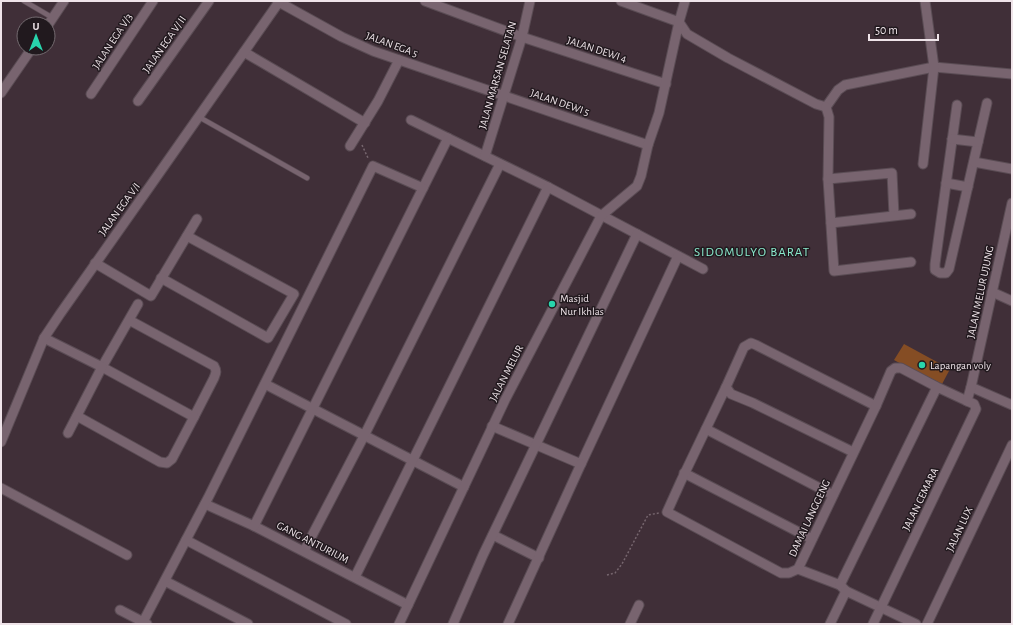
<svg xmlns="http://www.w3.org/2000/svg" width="1013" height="625" font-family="'Alegreya Sans',sans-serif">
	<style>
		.green { fill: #854d24 }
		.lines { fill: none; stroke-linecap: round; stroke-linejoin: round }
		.lane-casing { stroke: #5a4c54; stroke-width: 6 }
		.street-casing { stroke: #5a4c54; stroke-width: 11 }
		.path { stroke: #76666e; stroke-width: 1.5; stroke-dasharray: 2 2; stroke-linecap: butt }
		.lane { stroke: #78646f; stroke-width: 4.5 }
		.street { stroke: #78646f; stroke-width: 9 }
		.poi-dot { fill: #28d5ad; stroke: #21191e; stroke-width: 1.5 }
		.labels { text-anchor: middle; stroke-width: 3; stroke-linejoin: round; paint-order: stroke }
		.street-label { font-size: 11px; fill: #efe4e9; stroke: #21191e }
		.poi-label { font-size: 11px; fill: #efe4e9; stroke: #21191e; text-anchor: start }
		.quarter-label { font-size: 13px; letter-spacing: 1px; fill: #8ae9cc; stroke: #21191e }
	</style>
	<rect width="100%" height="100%" fill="#402f38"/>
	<polygon class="green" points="904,344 950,369 941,386 894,360"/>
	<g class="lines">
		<defs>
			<g id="lane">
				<polyline points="24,1 53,18"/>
				<polyline points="199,117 307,178"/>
			</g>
			<g id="street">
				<polyline points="277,1 342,37 373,51 648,145"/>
				<polyline points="425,1 522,37 666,84"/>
				<polyline points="621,1 679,22"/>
				<polyline points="679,22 687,34 728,58 816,104 826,107 838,90 845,85 934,67 1012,74"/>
				<polyline points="48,25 64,1"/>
				<polyline points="244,52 365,123"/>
				<polyline points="1,93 32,48"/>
				<polyline points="91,94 153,1"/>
				<polyline points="138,101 209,1"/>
				<polyline points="957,105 935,264 935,270 940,273 946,273 949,269 987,103"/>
				<polyline points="826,107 829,117 828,179 834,271 911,262"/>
				<polyline points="411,120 548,187 703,269"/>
				<polyline points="952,139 978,142"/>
				<polyline points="350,146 378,101 399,60"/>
				<polyline points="485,156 522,37 530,1"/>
				<polyline points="974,162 1012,169"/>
				<polyline points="923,164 934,67 925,1"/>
				<polyline points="828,179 892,173 894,215"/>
				<polyline points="946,183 968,187"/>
				<polyline points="831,223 911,214"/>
				<polyline points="95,263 151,296 197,219"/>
				<polyline points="161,278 268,338 294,294 187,236"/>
				<polyline points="992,292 1012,301"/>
				<path d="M129,320l85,46c3,5 2,7 0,12l-20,39 -92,-50 36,-63"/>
				<polyline points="44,338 102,367 68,433"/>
				<polyline points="265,384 464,487"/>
				<polyline points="726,387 744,347 751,343 756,345 876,406"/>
				<polyline points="937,387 840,585 798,569 876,406 891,371 895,368 901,368 937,387 967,401"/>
				<polyline points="971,387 1012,405"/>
				<polyline points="77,416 160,462 167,463 172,459 194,417"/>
				<polyline points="492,426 581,464 678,256"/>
				<polyline points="706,429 833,495"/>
				<polyline points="1,442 44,338 60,314 155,179 279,2"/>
				<polyline points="684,473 812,539"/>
				<polyline points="1,488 127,555"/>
				<polyline points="205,504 254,526 408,605"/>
				<polyline points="254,526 448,138"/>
				<polyline points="493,535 539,558"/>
				<polyline points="186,540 346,624"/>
				<polyline points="304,551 364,436 500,164"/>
				<polyline points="798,569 789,573 781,573 667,512 681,481 726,387 731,394 753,403 853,452"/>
				<polyline points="355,577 548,187"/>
				<polyline points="165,581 248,624"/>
				<polyline points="840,585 846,591 916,624"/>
				<polyline points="120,610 147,624"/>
				<polyline points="143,622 209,496 373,166 423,188"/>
				<polyline points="399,624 505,400 601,216 637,186 641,176 648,145 659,113 679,22 685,1"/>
				<polyline points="453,624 483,555 637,234"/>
				<polyline points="508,624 581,464"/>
				<polyline points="630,624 639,605"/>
				<polyline points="830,624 846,591"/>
				<polyline points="873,624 976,409 974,404 967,401 971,387 1012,203"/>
				<polyline points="927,624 1012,445"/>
			</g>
		</defs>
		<use href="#lane" class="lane-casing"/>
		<use href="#street" class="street-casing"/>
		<g class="path">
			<polyline points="362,145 368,158"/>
			<polyline points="607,575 615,573 622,564 648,515 659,513"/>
		</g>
		<use href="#lane" class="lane"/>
		<use href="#street" class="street"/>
	</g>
	<g class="poi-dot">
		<circle cx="552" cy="304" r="4"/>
		<circle cx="922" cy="365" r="4"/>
	</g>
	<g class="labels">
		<g class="street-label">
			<text transform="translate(112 41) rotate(-57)" y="4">JALAN EGA V/3</text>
			<text transform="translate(164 44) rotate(-55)" y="4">JALAN EGA V/ II</text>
			<text transform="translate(392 44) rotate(20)" y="4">JALAN EGA 5</text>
			<text transform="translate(597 49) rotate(18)" y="4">JALAN DEWI 4</text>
			<text transform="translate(497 75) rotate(-74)" y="4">JALAN MARSAN SELATAN</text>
			<text transform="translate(560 102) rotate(19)" y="4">JALAN DEWI 5</text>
			<text transform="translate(119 209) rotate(-54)" y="4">JALAN EGA V/I</text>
			<text transform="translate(980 292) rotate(-78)" y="4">JALAN MELUR UJUNG</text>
			<text transform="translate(506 373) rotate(-63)" y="4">JALAN MELUR</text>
			<text transform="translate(920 499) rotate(-64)" y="4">JALAN CEMARA</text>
			<text transform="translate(809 518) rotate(-65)" y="4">DAMAI LANGGENG</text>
			<text transform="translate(959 529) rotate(-65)" y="4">JALAN LUX</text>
			<text transform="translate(313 542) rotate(27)" y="4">GANG ANTURIUM</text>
		</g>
		<g class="poi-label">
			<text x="560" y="302">Masjid<tspan x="560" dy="13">Nur Ikhlas</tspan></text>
			<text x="930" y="369">Lapangan voly</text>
		</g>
		<g class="quarter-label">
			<text x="752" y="256">SIDOMULYO BARAT</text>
		</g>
	</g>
	<rect width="1013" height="625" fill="none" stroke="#efe4e9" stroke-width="4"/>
	<g transform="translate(36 36)"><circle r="19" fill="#21191e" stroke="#736a6f"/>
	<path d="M0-3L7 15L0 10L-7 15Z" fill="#28d5ad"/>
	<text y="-6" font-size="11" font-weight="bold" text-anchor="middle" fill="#efe4e9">U</text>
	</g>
	<path d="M869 34v6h69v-6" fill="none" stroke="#efe4e9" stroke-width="2"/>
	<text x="875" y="34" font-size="12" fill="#efe4e9" stroke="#21191e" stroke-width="3" paint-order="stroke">50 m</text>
</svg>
